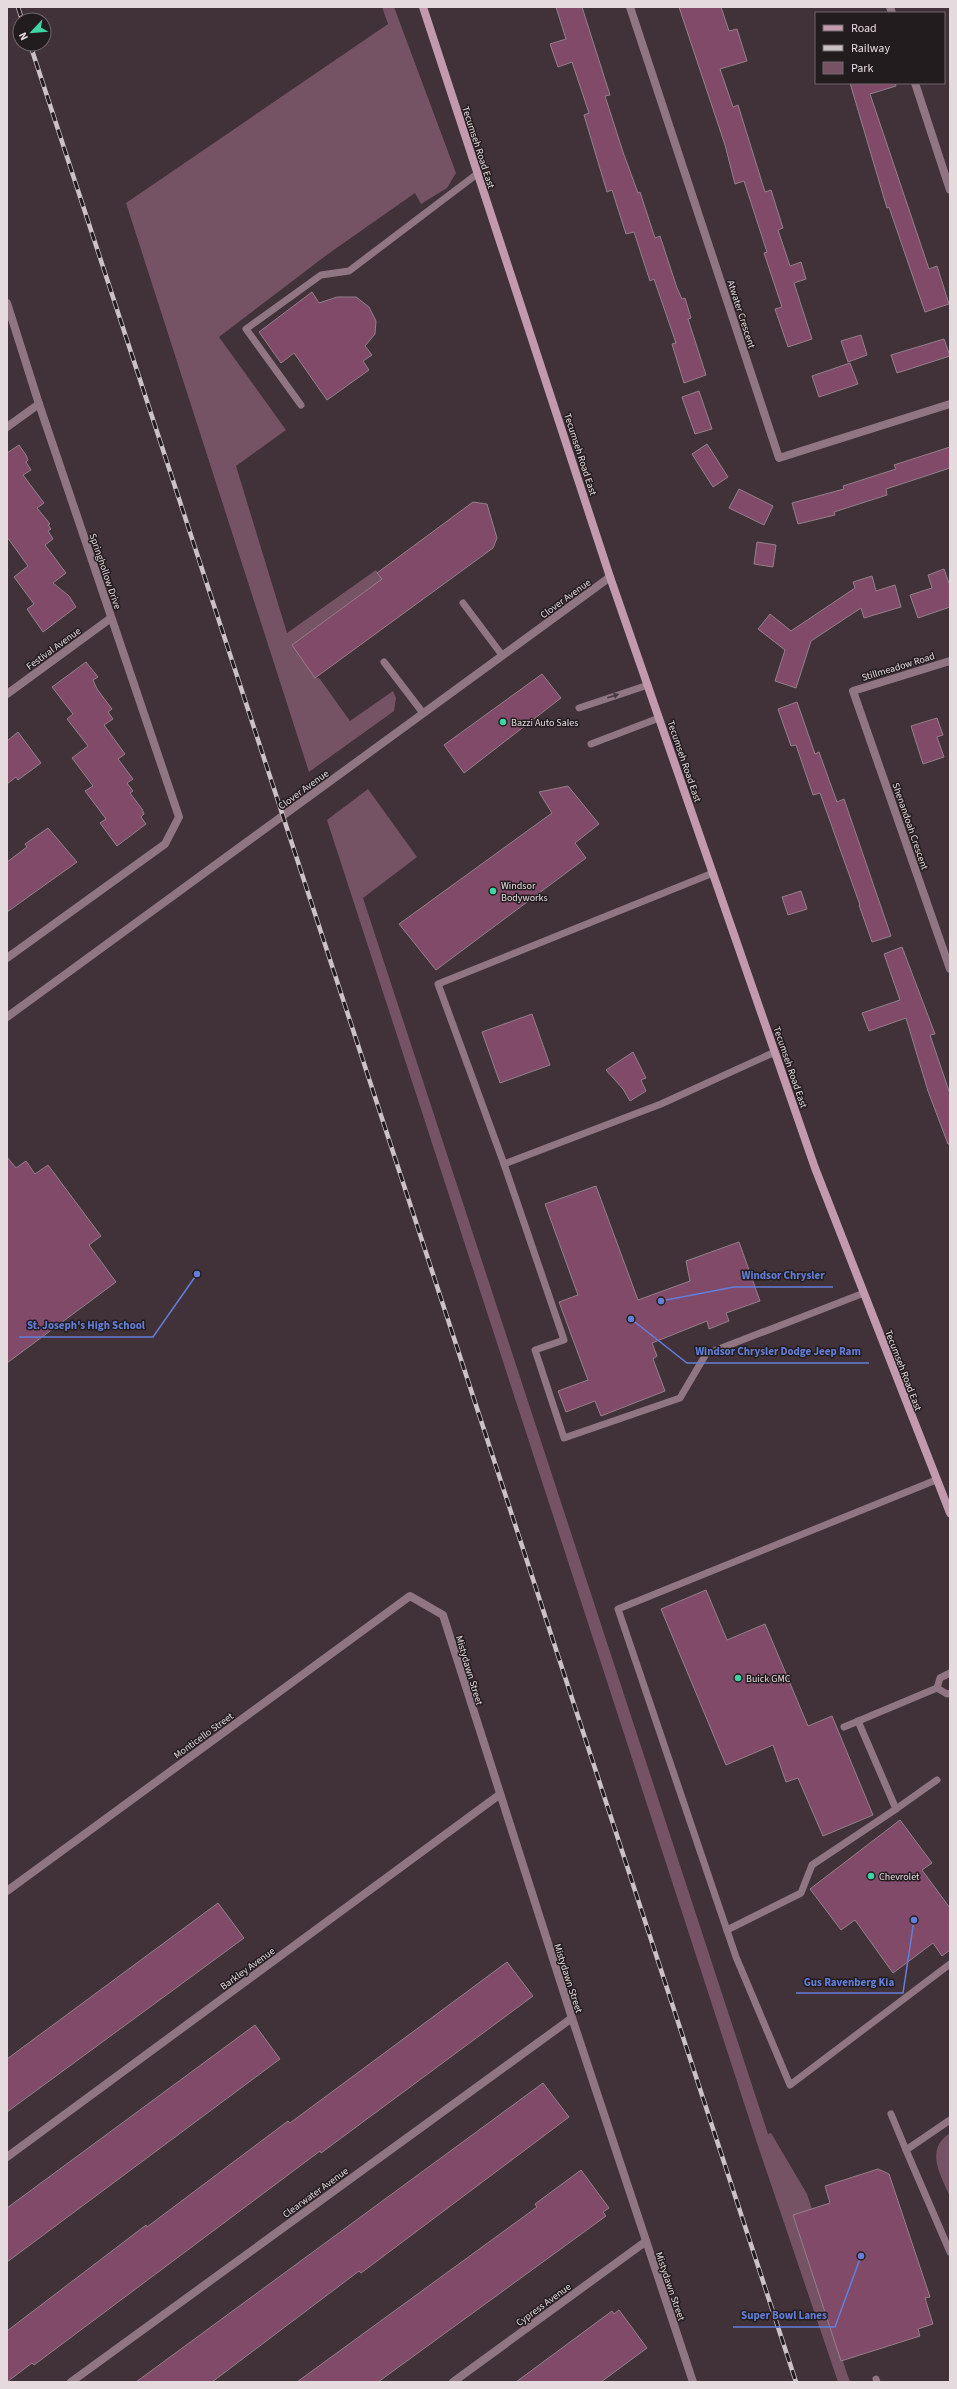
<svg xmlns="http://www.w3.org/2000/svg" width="957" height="2389" font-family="'Source Sans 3',sans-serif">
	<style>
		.green { fill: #765265 }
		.building { fill: #824a69; stroke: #93818a }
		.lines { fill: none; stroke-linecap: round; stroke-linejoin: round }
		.service { stroke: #907683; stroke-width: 7 }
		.minor { stroke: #907683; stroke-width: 8 }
		.tertiary { stroke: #907683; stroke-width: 8 }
		.secondary { stroke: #c399ae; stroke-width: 8 }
		.rail-casing { stroke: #ccc1c6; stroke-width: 4.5 }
		.rail { stroke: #231c1f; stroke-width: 3; stroke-dasharray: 9; stroke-linecap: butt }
		.oneway { fill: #44373d }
		.poi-dot { fill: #3ed4a3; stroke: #231c1f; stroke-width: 1.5 }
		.labels { text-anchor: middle; stroke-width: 3; stroke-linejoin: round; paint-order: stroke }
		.street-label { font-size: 10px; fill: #e5dbdf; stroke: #231c1f }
		.poi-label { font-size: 10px; fill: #e5dbdf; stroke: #231c1f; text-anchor: start }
		.leader { fill: none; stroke: #637fda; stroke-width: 1.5 }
		.callout-dot { fill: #637fda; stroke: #231c1f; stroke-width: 1.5 }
		.callout-label { font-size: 11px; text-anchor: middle; font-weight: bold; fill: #637fda; stroke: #231c1f; stroke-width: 3; stroke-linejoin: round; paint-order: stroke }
	</style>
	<rect width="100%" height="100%" fill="#413139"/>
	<g class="green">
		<polygon points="382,7 394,7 456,173 447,188 421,204 415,193 328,254 219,337 286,430 236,466 287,633 376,570 405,611 391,622 367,590 292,645 315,677 320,679 350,721 393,691 396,698 394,711 309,772 126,203 388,24"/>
		<polygon points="368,789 417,857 363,898 768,2134 771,2133 807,2194 812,2209 793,2215 850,2382 838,2382 757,2143 327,820"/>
		<path d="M950,2133v64c-9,-22 -26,-47 0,-64z"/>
	</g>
	<g class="building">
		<polygon points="556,7 582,7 610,95 605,96 623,152 638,193 640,192 655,238 660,236 677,288 682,299 685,298 691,318 688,319 706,375 684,383 672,344 676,343 654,279 650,281 634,232 626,234 612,190 607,192 584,115 589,113 572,62 558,67 550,44 566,39"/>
		<polygon points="679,7 721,7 729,31 737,29 747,61 720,69 733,107 738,105 765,192 771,190 783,228 778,230 790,266 801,262 806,279 794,283 812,339 788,347 775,309 782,307 764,253 767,252 744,181 735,184 725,145"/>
		<polygon points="850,83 895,83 896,86 870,94 929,269 937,266 949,304 925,312 889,207 887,208"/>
		<polygon points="312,292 319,303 337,297 356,297 369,307 376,321 375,334 365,346 372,355 363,361 369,370 327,400 294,353 281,363 259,332"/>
		<polygon points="861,335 867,355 848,362 841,341"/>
		<polygon points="944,339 950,356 897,373 891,355"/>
		<polygon points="850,363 858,384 819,397 812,376"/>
		<polygon points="699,391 712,429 695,434 682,397"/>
		<polygon points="707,444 728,477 713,487 692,454"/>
		<polygon points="19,445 26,455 28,460 26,462 31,470 23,475 44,503 37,508 50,524 48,525 51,529 48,531 53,539 45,545 66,573 53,583 69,596 76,607 43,632 27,609 34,604 14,577 28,566 7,537 7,453"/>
		<polygon points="950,447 950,468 886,489 887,495 834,512 835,515 798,524 792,503 844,489 843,486 896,469 894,465"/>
		<polygon points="739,489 773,506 764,525 729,508"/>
		<polygon points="473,502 487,504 497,538 493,548 315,678 292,645 382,579 377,573"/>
		<polygon points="757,542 776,545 773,567 754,564"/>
		<polygon points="944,569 950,586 950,607 918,618 910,595 932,588 928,575"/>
		<polygon points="872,576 876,591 895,585 901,607 864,618 861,608 811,641 796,688 775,681 785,650 758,629 770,614 791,631 855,588 853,582"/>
		<polygon points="86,662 98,677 93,680 97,689 112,709 108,712 113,719 104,725 125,754 118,759 133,779 127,783 133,791 130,793 142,809 144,814 141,817 146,824 117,846 100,823 106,819 85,791 93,786 72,758 88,746 67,719 73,714 52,687"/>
		<polygon points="542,674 561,698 464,773 444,745"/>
		<polygon points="797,702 815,754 819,752 837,802 844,799 891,936 872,942 859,905 860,905 820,793 813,795 796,745 791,746 778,709"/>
		<polygon points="937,718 943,735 937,737 944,757 923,764 911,726"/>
		<polygon points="18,732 41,763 18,780 16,777 7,784 7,741"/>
		<polygon points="568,786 599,824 575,843 586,858 436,970 399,924 552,813 539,792"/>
		<polygon points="48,828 77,862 7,912 7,862 27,847 25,844"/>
		<polygon points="801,891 807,909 788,915 782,897"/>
		<polygon points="902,947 935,1034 930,1035 950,1094 950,1144 948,1144 928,1091 906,1018 869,1031 862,1013 900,1000 884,954"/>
		<polygon points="532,1014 550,1065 500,1083 482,1032"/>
		<polygon points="633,1052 646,1078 641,1080 646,1091 630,1101 623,1089 606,1070"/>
		<polygon points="7,1157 16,1168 26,1161 35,1174 48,1165 101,1236 89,1245 116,1282 7,1363"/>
		<polygon points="596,1186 638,1300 690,1281 686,1261 739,1242 760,1301 726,1313 729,1321 709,1329 707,1321 652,1343 657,1356 653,1359 665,1391 601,1416 595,1401 566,1412 558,1391 588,1380 559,1302 578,1295 545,1204"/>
		<polygon points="706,1590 727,1640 765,1624 808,1726 832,1716 873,1815 823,1836 798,1778 786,1782 773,1745 726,1765 661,1609"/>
		<polygon points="900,1820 932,1863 922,1870 950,1908 950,1950 942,1956 933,1943 893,1973 855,1920 841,1930 810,1889"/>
		<polygon points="218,1903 244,1938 7,2112 7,2059"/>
		<polygon points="507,1962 533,1996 321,2153 320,2151 34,2365 32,2363 7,2382 7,2331 146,2225 147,2227 288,2121 290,2123"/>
		<polygon points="255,2025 280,2059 7,2262 7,2208"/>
		<polygon points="543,2083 569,2117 361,2273 359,2271 212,2382 136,2382"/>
		<polygon points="878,2169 889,2174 930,2297 925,2298 933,2324 918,2329 920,2336 841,2361 793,2215 830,2203 825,2186"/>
		<polygon points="581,2170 609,2208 603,2212 606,2216 378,2382 297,2382 537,2207 535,2204"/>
		<polygon points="619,2310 647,2348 601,2382 516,2382 612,2311 614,2314"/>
	</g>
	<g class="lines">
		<g class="service">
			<polyline points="301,405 246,329 321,275 349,271 477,174"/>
			<polyline points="463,603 502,655"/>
			<polyline points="384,662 423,713"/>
			<polyline points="579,708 648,685"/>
			<polyline points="591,744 659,718"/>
			<polyline points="775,1052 661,1104 504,1164 564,1340 535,1350 564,1438 680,1398 706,1354 864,1293"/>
			<polyline points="504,1164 438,984 713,873"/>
			<polyline points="936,1480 618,1609 736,1957 790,2085 950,1964"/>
			<polyline points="950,1673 940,1678 937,1688 947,1694 950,1693"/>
			<polyline points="844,1727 937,1688"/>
			<polyline points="896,1809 937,1780"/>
			<polyline points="727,1930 801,1893 812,1865 896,1809 858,1721"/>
			<polyline points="891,2114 906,2150"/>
			<polyline points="950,2120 906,2150 950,2252"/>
			<polyline points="876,2379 877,2382"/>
		</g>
		<g class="minor">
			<polyline points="630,7 779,458 950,404"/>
			<polyline points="890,7 892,13"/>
			<polyline points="915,83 950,190"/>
			<polyline points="7,303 39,404 179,817 165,844 7,958"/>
			<polyline points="7,427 39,404"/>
			<polyline points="950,661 853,691 950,969"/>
			<polyline points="7,694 111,618"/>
			<polyline points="7,1891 410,1596 443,1615 572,2018 693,2382"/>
			<polyline points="7,2157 499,1795"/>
			<polyline points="71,2382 572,2018"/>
			<polyline points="453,2382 645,2242"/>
		</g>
		<polyline class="tertiary" points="7,1017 610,577"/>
		<polyline class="secondary" points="423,7 610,577 815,1168 950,1513"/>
		<defs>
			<g id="rail">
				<polyline points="18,7 22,20"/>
				<polyline points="30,44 796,2382"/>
			</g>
		</defs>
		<use href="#rail" class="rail-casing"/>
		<use href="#rail" class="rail"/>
	</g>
	<defs><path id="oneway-solid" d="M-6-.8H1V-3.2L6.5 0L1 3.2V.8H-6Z"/></defs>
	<use class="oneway" href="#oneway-solid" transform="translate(613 696) rotate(-18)"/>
	<g class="poi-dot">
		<circle cx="503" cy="722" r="4"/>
		<circle cx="493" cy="891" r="4"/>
		<circle cx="738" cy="1678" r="4"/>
		<circle cx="871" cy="1876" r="4"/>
	</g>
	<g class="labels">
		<g class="street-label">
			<text transform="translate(479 147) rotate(72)" y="4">Tecumseh Road East</text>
			<text transform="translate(742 314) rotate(72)" y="4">Atwater Crescent</text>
			<text transform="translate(581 454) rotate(72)" y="4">Tecumseh Road East</text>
			<text transform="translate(106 571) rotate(71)" y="4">Springhollow Drive</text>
			<text transform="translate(565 598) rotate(-36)" y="4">Clover Avenue</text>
			<text transform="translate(53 648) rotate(-36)" y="4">Festival Avenue</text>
			<text transform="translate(898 666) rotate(-17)" y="4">Stillmeadow Road</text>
			<text transform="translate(685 761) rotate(71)" y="4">Tecumseh Road East</text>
			<text transform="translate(303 789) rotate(-36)" y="4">Clover Avenue</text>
			<text transform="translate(911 826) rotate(71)" y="4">Shenandoah Crescent</text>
			<text transform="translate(791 1067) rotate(71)" y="4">Tecumseh Road East</text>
			<text transform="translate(904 1370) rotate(69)" y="4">Tecumseh Road East</text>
			<text transform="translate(470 1670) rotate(73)" y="4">Mistydawn Street</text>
			<text transform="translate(203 1735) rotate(-36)" y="4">Monticello Street</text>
			<text transform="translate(247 1968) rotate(-36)" y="4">Barkley Avenue</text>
			<text transform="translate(569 1978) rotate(72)" y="4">Mistydawn Street</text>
			<text transform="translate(315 2192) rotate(-36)" y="4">Clearwater Avenue</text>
			<text transform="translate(671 2286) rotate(71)" y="4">Mistydawn Street</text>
			<text transform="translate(543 2304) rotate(-36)" y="4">Cypress Avenue</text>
		</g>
		<g class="poi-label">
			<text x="511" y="726">Bazzi Auto Sales</text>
			<text x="501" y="889">Windsor<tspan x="501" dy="12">Bodyworks</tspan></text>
			<text x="746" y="1682">Buick GMC</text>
			<text x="879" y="1880">Chevrolet</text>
		</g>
	</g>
	<path class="leader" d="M661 1301L734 1287H833M197 1274L153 1337H19M631 1319L687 1363H869M914 1920L903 1993H796M861 2256L835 2327H733"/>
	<g class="callout-dot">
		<circle cx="661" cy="1301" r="4"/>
		<circle cx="197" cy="1274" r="4"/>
		<circle cx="631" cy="1319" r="4"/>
		<circle cx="914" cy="1920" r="4"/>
		<circle cx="861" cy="2256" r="4"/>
	</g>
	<g class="callout-label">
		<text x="783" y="1279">Windsor Chrysler</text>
		<text x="86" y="1329">St. Joseph's High School</text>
		<text x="778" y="1355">Windsor Chrysler Dodge Jeep Ram</text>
		<text x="849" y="1986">Gus Ravenberg Kia</text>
		<text x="784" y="2319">Super Bowl Lanes</text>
	</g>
	<rect width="957" height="2389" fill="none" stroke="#e5dbdf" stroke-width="16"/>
	<rect x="815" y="12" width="130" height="72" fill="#231c1f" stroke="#71686c"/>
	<rect x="823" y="25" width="20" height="6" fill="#c399ae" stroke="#71686c"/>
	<text x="851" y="32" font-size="12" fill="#e5dbdf">Road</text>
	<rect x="823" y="45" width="20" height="6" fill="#ccc1c6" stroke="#71686c"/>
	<text x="851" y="52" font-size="12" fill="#e5dbdf">Railway</text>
	<rect x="823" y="62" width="20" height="12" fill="#765265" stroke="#71686c"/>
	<text x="851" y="72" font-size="12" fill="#e5dbdf">Park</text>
	<g transform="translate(32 32) rotate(244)"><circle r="19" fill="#231c1f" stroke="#71686c"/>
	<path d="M0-3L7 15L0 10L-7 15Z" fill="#3ed4a3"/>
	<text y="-6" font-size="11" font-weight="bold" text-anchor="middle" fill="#e5dbdf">N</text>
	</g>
</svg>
